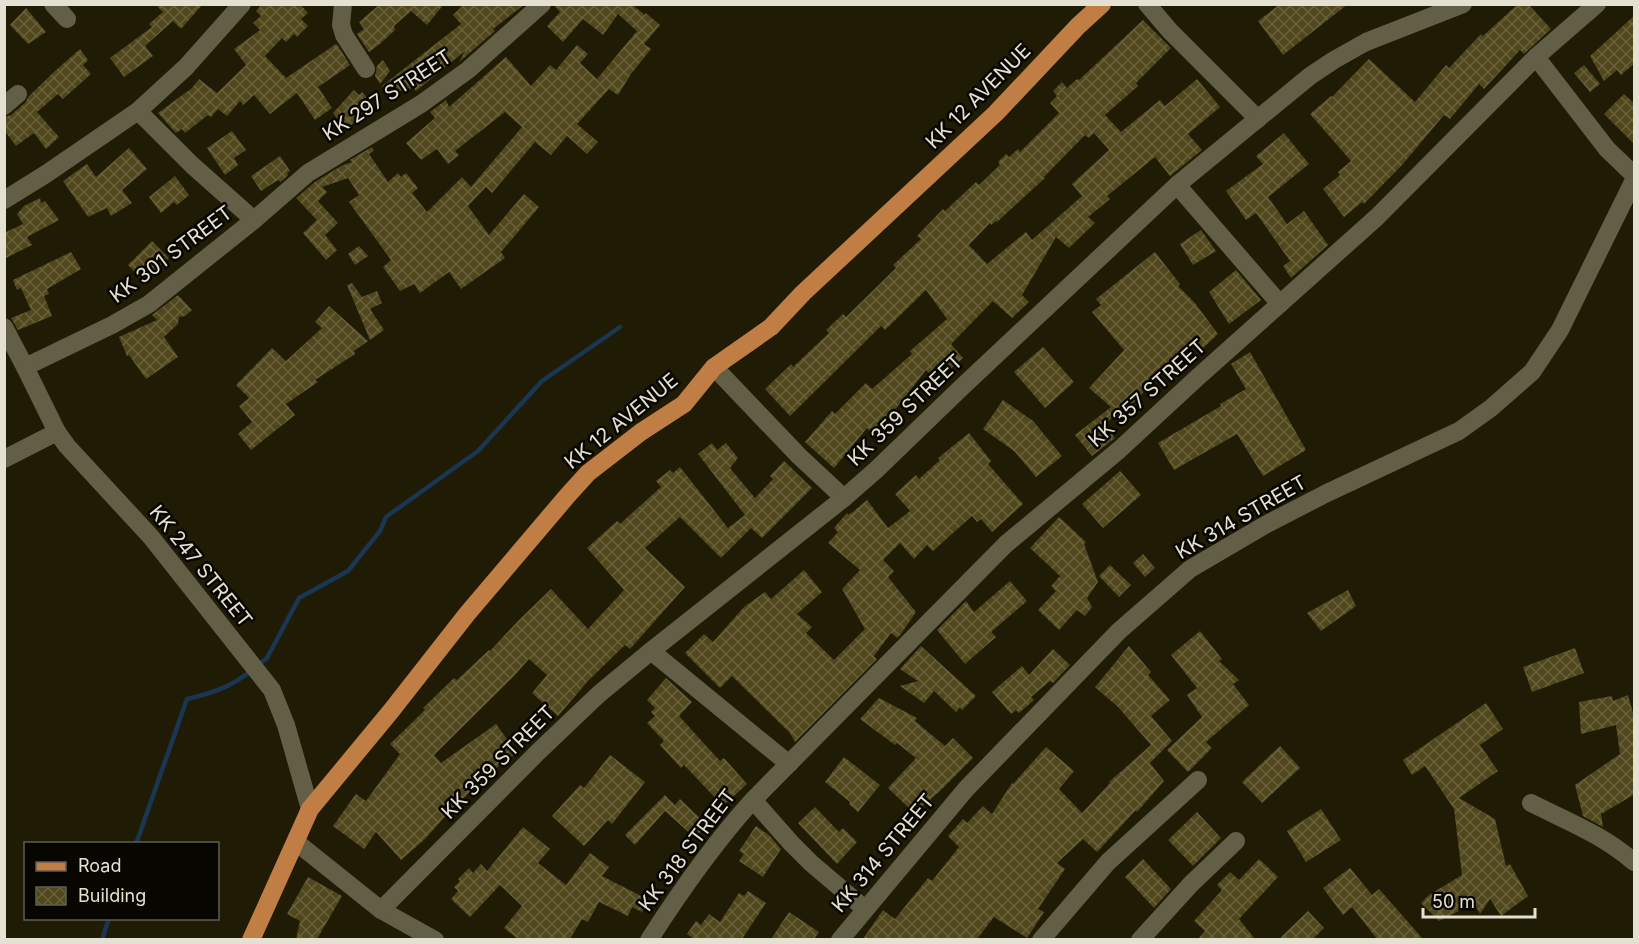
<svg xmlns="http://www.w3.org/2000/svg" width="1639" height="944" font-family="Inter,sans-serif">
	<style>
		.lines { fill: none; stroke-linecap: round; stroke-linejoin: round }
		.stream { stroke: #193652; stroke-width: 4.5 }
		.building { fill: url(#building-cross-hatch); fill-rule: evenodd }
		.minor { stroke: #635e46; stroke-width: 18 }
		.major { stroke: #c07e44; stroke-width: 18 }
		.labels { text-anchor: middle; stroke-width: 5; stroke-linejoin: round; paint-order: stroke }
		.street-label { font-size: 20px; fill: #e4e1d3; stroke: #070601 }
	</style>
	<defs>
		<pattern id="building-cross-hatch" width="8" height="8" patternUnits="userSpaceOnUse" patternTransform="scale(1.5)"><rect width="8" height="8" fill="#50471c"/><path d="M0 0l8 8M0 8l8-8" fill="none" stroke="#69613c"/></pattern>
	</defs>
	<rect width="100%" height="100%" fill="#201b05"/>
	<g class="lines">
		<g class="stream">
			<polyline points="258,665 267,658 299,598 348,571 380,531 386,517 478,451 542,381 620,327"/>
			<path d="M136,844l51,-145c26,-6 44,-12 65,-29"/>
			<polyline points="102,940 109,918"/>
		</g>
	</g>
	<g class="building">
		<polygon points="155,4 203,4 181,29 173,21 145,46 153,56 124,77 110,58 152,27 149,24 163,12"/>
		<polygon points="262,4 300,4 308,13 301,19 308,26 297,37 294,34 286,42 282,38 265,56 286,78 336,44 338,46 350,65 318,87 332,108 315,120 297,93 270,114 254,95 243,105 240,101 227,116 218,109 211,117 208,115 185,133 182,129 176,133 158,113 192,88 199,79 217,93 246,65 234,49 260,30 253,23 261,16 256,11"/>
		<polygon points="380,4 444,4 427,25 411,11 394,26 395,30 381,43 369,52 357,34 364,29 359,22"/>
		<polygon points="464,4 525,4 493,29 495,31 459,62 465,51 416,91 413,87 406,92 403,88 391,101 382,86 461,24 453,15"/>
		<polygon points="553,4 631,4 645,15 646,13 660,25 644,44 651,49 631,74 618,95 609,89 577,124 598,142 587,154 567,136 551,155 535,142 492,193 486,187 468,206 489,235 524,194 539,207 501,252 505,258 461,289 449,272 420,293 414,284 400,291 383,267 391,260 349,202 359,195 348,178 322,187 327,192 318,201 338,223 325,235 337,250 326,260 303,233 317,220 296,198 315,182 341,166 352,162 350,160 372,147 374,151 369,154 388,182 398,173 401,177 406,173 418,188 412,193 427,212 462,177 471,187 522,127 505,112 455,151 459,155 448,164 437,149 421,160 406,143 435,118 430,112 446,100 449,107 506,57 531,86 550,65 556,70 577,45 588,54 580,63 597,79 637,31 618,14 603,35 583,19 563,42 547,26 560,12"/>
		<polygon points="1280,4 1348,4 1283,55 1258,21"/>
		<polygon points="1518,4 1528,4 1551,29 1524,54 1520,50 1484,89 1479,84 1450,119 1444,115 1402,165 1364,204 1362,202 1344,217 1323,189 1340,175 1338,172 1351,161 1310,114 1331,96 1332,97 1369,59 1415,102 1446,65 1449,68 1481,34 1483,36"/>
		<polygon points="26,8 46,32 28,44 10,25"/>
		<polygon points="1635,15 1635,63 1621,75 1617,70 1604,81 1590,56"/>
		<path d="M1143,20l28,28 -35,35 2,3 -33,29 16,17 39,-32 5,6 32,-27 23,28 -32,27 14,16 -32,26 -15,-19 -48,39 3,3 -22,18 7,6 -26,25 -13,-11 -34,58 7,7 -17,16 -19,-17 -42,43 12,14 -27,23 -10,-11 -32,41 1,2 -21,22 -7,-7 -33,40 -29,-26 27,-31 3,3 31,-31 6,6 40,-35 -2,-3 37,-32 -21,-29 -41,40 -4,-4 -91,90 -25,-27 26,-25 2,3 36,-34 -3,-3 17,-16 3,3 50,-49 -3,-3 28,-26 -4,-3 26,-27 2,2 31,-29 3,3 21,-20 -2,-3 8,-8 3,3 9,-8 2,3 39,-39 -9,-10 7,-7 -4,-5 9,-9 5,6 10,-9 2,1zM1094,133l15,17 -37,34 10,12 -50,44 -6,-8 -39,32 -18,-19 21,-22 1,2 5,-4 1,1 48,-44 -1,-1 41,-42 4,3z"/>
		<polygon points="80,49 88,60 83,65 91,74 63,99 58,94 37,112 59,137 46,149 34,133 16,146 4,130 4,117 11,115 25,103 29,96 55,71"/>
		<polygon points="383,60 390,71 380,84 375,76 377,66"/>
		<polygon points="1584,65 1600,84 1590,92 1574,73"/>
		<polygon points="354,90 359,95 362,92 377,108 366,120 362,116 345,130 333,113"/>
		<polygon points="1624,94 1635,104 1635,145 1604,114"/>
		<polygon points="232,131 246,150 234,158 238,165 225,175 207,148"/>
		<polygon points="1284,133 1309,164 1268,197 1287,224 1304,211 1328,245 1291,278 1283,266 1290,261 1256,213 1246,220 1226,191 1263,164 1256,156"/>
		<polygon points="129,148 147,169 122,190 132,203 111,216 107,208 88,217 63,181 87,164 96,177"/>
		<polygon points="280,156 290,171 287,173 288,175 281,182 278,180 261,191 251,176"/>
		<polygon points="175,176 189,195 177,205 174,202 161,213 149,197"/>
		<polygon points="40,198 41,203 45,201 59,220 27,237 32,245 4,259 4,233 23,224 17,214 24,206"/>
		<polygon points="1201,230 1216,251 1193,265 1180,244"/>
		<polygon points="152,241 169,258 144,282 128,265"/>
		<polygon points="359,246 368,256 355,265 348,254"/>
		<polygon points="71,252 81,269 47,289 49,294 44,296 52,316 18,330 11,318 31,310 21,288 17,290 13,280"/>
		<polygon points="1155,252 1180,284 1178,286 1195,303 1218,334 1200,351 1192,342 1126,410 1122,407 1105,425 1115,438 1092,456 1075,435 1111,407 1089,388 1124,350 1092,312 1101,305 1096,299"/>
		<polygon points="1236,270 1261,300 1229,324 1209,292"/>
		<polygon points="352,283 362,297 377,291 382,303 370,309 384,330 370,340 347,285"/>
		<polygon points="178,295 192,310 185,316 179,317 178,324 164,337 178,357 146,379 129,355 127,356 119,337 157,320 152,315"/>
		<polygon points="329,306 368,341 354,351 355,354 315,380 318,382 286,404 295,415 251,450 238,434 252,422 239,406 249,398 236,385 272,348 286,361 322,328 315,322"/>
		<polygon points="1043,347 1074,382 1045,408 1014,372"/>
		<polygon points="1250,352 1306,450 1263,476 1237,434 1174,470 1158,443 1221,406 1220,404 1246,389 1231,364"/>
		<polygon points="1003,400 1033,421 1062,456 1036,477 1014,451 983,429"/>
		<polygon points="969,433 991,461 988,464 1023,504 992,532 981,519 977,522 972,516 933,551 927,545 914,559 900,543 883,560 894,571 888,577 916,612 901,634 897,638 891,633 874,656 877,659 795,742 790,733 732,676 720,688 685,653 704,634 713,642 744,607 765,592 771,599 804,570 822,592 797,614 812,627 806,633 834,660 865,629 842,589 860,570 828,543 838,532 834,528 847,513 849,515 867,500 888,528 910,511 895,494 916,475 919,479 940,460 938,458"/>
		<polygon points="712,443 717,450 726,443 738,458 730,468 755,498 773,479 770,476 784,461 812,488 762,538 751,528 721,558 680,517 645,548 685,587 630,649 625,645 588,681 558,716 532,693 547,675 529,659 514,676 434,755 441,763 496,724 517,753 484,777 459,803 458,802 425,839 401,860 376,832 364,849 333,826 356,794 366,801 400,754 390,744 425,710 423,708 454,678 457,680 489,650 490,651 519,620 551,589 588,629 624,590 587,548 617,521 620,524 661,487 656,481 670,470 673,473 680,467 728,528 745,515 698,454"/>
		<polygon points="1120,471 1141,495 1103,528 1082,504"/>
		<polygon points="1059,517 1086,542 1084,544 1098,582 1087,598 1092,607 1085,616 1077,610 1059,630 1038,610 1056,591 1051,586 1060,576 1030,548"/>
		<polygon points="1143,554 1155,568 1145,577 1133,563"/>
		<polygon points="1110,565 1131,585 1119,597 1099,576"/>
		<polygon points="1010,581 1027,601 991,632 996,637 965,664 937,630 966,601 974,612"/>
		<polygon points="1348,590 1356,606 1321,631 1307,613"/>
		<polygon points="1200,631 1222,659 1219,661 1239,680 1233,684 1249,705 1206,742 1212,748 1188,772 1167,750 1202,717 1187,695 1197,688 1171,655"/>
		<polygon points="921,646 976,696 962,710 960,707 956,712 934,691 924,703 900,686 918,681 900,669"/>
		<polygon points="1129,646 1151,672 1148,675 1170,700 1151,716 1172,741 1150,763 1164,781 1137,812 1136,810 1097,852 1083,839 1057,863 1065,869 1038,909 1044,912 1027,938 994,917 977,939 863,939 883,910 895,919 928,878 932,881 959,847 948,836 963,819 967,823 983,806 992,814 1012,783 1013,784 1046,747 1074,771 1059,789 1082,813 1110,783 1109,782 1151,745 1118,707 1095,687"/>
		<polygon points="1575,648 1584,673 1532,692 1523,667"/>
		<polygon points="1053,649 1070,665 1053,683 1050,681 1031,697 1034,700 1019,713 1016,710 1011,714 992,692 1022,666 1029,675"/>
		<polygon points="666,678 692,702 679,716 720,761 724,758 747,784 723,806 684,765 681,768 660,745 664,741 647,723 655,716 651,712 655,708 647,700"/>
		<polygon points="1628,695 1635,720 1635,794 1601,814 1603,827 1583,816 1575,785 1620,754 1616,725 1581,734 1579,702 1612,696 1613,701"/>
		<polygon points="879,698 917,718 915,721 945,746 953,738 973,758 940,791 914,813 888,788 916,758 897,743 895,745 860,719"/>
		<polygon points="1486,703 1503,729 1480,745 1498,771 1459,798 1495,819 1506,866 1510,864 1528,896 1501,916 1490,899 1480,914 1474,903 1439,921 1421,903 1429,895 1462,875 1454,809 1425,766 1412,775 1403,760"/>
		<polygon points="1280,746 1300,768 1262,803 1242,782"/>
		<polygon points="610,755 645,782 612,824 608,820 584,846 552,816 580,785 584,788"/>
		<polygon points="844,757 880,785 858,812 849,804 850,802 825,782"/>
		<polygon points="665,795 675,805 680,799 707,825 695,838 665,811 635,845 625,835"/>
		<polygon points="815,807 839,832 843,828 857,842 837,864 798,823"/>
		<polygon points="1321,809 1341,840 1306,862 1287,831"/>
		<polygon points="1197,812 1221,838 1193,866 1168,840"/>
		<polygon points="756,826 769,835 781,849 763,877 739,861 744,854 739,851"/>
		<polygon points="523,827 550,849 538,863 566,885 590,853 609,867 602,876 649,900 642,912 632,907 628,916 599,902 588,922 582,919 570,939 518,939 504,928 522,906 500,885 470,917 451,899 458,891 454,887 460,881 458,879 469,868 473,873 481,864 487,871"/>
		<polygon points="1143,859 1171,889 1154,908 1125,877"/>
		<polygon points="1259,859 1278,877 1239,919 1255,939 1198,939 1205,931 1194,921 1222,890 1217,885 1230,872 1239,880"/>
		<polygon points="1350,868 1372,895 1379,889 1423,939 1377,939 1352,907 1343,915 1323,888"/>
		<polygon points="308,877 342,896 317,939 296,939 300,921 287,914"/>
		<polygon points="748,891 766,903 742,939 694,939 687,934 696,921 701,925 709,914 720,922 739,893 744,896"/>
		<polygon points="1308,911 1324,928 1313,939 1279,939"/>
		<polygon points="789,912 819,932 814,939 771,939"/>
	</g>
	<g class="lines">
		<g class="minor">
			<polyline points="53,4 67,19"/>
			<polyline points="343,4 341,25 344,35 366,69"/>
			<polyline points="1147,4 1170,31 1258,119"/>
			<polyline points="1536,57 1607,149 1634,175"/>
			<polyline points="4,106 18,94"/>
			<polyline points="138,111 192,165 254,220"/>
			<polyline points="1177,185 1280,304"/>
			<polyline points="4,200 46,174 138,111 186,67 242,4"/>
			<polyline points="4,327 25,367 112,325 149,304 254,220 308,173 421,104 468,70 542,4"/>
			<polyline points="25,367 57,432 67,446 151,537 272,690 286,725 310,809"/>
			<polyline points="714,367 799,456 844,498"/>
			<polyline points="4,459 57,432"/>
			<polyline points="651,651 789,764"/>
			<polyline points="753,800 791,843 811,863 865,909"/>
			<path d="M1531,803c36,18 72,32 103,59"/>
			<polyline points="296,842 381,910 435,940"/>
			<polyline points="381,910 538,752 599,694 651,651 844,498 876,470 962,387 1177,185 1310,76 1334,60 1366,42 1463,4"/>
			<path d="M649,940c32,-50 65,-97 104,-140l253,-256 113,-94 79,-73 179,-160 159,-160 61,-53"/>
			<polyline points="840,940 966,789 1119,631 1190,569 1265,525 1327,493 1459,431 1491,408 1532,372 1560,330 1634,180"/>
			<polyline points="1041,940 1108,862 1198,780"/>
			<polyline points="1140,940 1191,884 1236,841"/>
		</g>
		<polyline class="major" points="251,940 310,809 391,711 467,614 568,495 588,473 641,432 684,404 714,367 771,327 803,293 996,113 1078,26 1102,4"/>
	</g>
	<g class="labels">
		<g class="street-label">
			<text transform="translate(387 95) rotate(-33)" y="7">KK 297 STREET</text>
			<text transform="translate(978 96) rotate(-45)" y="7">KK 12 AVENUE</text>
			<text transform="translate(171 254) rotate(-37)" y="7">KK 301 STREET</text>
			<text transform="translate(1147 393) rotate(-42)" y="7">KK 357 STREET</text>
			<text transform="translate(905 410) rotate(-44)" y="7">KK 359 STREET</text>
			<text transform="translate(621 421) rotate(-39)" y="7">KK 12 AVENUE</text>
			<text transform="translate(1241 517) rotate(-30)" y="7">KK 314 STREET</text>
			<text transform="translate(201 566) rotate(51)" y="7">KK 247 STREET</text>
			<text transform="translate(498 762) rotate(-45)" y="7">KK 359 STREET</text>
			<text transform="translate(687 850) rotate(-53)" y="7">KK 318 STREET</text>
			<text transform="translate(883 853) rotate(-50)" y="7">KK 314 STREET</text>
		</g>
	</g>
	<rect width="1639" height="944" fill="none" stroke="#e4e1d3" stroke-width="12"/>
	<rect x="24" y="842" width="195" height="78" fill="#070601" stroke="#5f5e55" stroke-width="1.5"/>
	<rect x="36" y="862" width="30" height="9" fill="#c07e44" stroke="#5f5e55" stroke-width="1.5"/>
	<text x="78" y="872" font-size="18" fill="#e4e1d3">Road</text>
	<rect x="36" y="887" width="30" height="18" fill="url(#building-cross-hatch)" stroke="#5f5e55" stroke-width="1.5"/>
	<text x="78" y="902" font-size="18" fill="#e4e1d3">Building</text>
	<path d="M1423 908v9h112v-9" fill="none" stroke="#e4e1d3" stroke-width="3"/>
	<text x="1432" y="908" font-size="18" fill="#e4e1d3" stroke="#070601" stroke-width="4.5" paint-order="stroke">50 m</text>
</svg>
